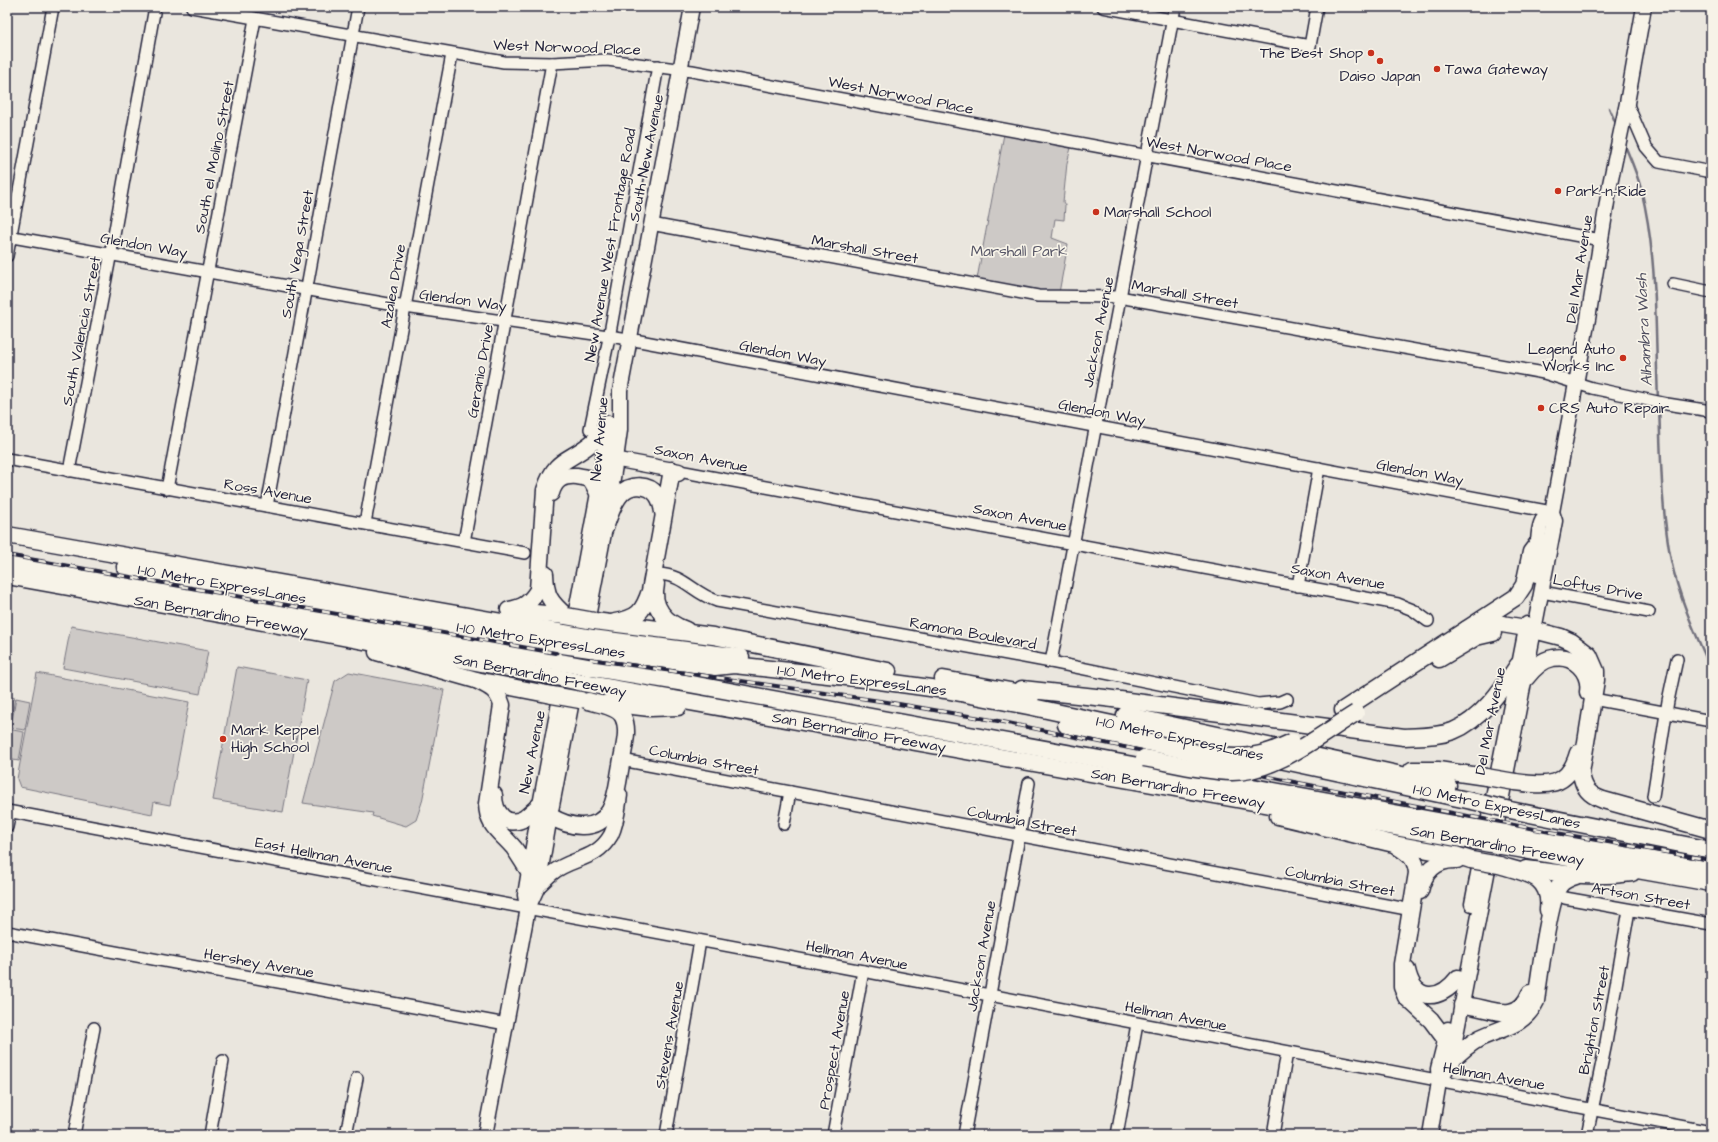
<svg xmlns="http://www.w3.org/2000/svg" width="1718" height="1142" font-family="'Architects Daughter',sans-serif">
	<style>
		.green { fill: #cdc9c6; stroke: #787680 }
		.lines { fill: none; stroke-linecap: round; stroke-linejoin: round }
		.stream { stroke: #716f7b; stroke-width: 2.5 }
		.minor-casing { stroke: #22223b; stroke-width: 14 }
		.major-casing { stroke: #22223b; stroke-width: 17 }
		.highway-casing { stroke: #22223b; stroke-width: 19 }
		.minor { stroke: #f7f3e8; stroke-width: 11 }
		.major { stroke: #f7f3e8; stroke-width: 14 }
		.highway { stroke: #f7f3e8; stroke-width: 16 }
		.rail-casing { stroke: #22223b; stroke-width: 4 }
		.rail { stroke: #f7f3e8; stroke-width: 2.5; stroke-dasharray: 8; stroke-linecap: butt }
		.highway-bridge-casing { stroke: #22223b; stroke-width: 19; stroke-linecap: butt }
		.highway-bridge { stroke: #f7f3e8; stroke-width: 16 }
		.poi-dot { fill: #c8321e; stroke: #f7f3e8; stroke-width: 1.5 }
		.labels { text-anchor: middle; stroke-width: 3.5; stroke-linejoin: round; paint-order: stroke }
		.street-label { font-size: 15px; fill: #22223b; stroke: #f7f3e8 }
		.poi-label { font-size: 15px; fill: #22223b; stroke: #f7f3e8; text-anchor: start }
		.park-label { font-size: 15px; fill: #555465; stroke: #f7f3e8 }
		.water-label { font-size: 16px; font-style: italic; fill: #504f60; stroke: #f7f3e8 }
	</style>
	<rect width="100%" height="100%" fill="#eae6de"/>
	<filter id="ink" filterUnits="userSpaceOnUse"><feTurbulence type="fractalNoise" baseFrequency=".025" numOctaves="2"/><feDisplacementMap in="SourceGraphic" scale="8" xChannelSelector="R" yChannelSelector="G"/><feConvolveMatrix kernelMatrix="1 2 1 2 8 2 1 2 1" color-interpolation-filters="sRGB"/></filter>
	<g filter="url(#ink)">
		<g class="green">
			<polygon points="1004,134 1071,148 1067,163 1063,202 1065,205 1064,220 1055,219 1052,238 1068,244 1059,293 1042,293 977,279"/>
			<polygon points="71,626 208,651 200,694 63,668"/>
			<polygon points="237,667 307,680 283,812 213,800"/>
			<polygon points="349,672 444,690 422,802 416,820 406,826 372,816 373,813 303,803 335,681"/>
			<polygon points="37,673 189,702 170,805 154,802 152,814 20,787 17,779"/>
			<polygon points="7,696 15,698 10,727 7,727"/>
			<polygon points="16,698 30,701 25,730 11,728"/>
			<polygon points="7,729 24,732 19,761 7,759"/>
		</g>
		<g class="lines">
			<g class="stream">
				<polyline points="1609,108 1617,126"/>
				<path d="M1624,143c6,15 13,30 17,46 17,68 14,141 17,211"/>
				<path d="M1659,405c2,52 2,104 12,155 8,38 25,75 40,109"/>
			</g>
			<defs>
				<g id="minor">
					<polyline points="192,7 504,62 552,63 607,60 692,71 1601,240"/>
					<polyline points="1103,7 1310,46 1317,7"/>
					<polyline points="1627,103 1646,147 1659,162 1711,172"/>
					<polyline points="651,224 1038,296 1119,297 1544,373 1592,388 1667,404 1711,411"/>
					<polyline points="7,236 405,307 629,339 1552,512"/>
					<polyline points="7,256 53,7"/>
					<polyline points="1673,284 1711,292"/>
					<polyline points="590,429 609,338 658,66"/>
					<polyline points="7,459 525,553"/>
					<polyline points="69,471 109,263 155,7"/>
					<polyline points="679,471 1398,604 1413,610 1428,621"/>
					<polyline points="167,489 255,19"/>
					<polyline points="267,506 358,7"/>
					<polyline points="365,523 452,54"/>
					<polyline points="464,542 552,63"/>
					<path d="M658,574c27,1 34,19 59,27l334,61 207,42 22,-2 7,-3"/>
					<polyline points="1298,586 1319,468"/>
					<polyline points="1542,592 1649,612"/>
					<polyline points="1051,662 1175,7"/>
					<polyline points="1593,699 1711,721"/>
					<polyline points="627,761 1412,910"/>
					<polyline points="1653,796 1668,701 1677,659"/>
					<polyline points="7,811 863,971 1711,1132"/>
					<polyline points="784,824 790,792"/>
					<polyline points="7,827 10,812"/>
					<polyline points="1565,898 1711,924"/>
					<polyline points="7,932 506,1024"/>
					<polyline points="74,1135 94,1028"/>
					<polyline points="210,1135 223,1061"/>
					<polyline points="346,1135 357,1078"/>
					<polyline points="666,1135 700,941"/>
					<polyline points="833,1135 863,971"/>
					<polyline points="964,1135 1029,783"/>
					<polyline points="1117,1135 1137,1024"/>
					<polyline points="1273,1135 1287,1052"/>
					<polyline points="1587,1135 1606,1043 1629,910"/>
				</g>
				<g id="major">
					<polyline points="608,458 679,471 678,474"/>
					<path d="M1536,575c3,-15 0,-43 6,-54 2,-3 7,-6 10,-9"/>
					<path d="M538,886c5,-4 9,-9 14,-13 20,-16 44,-12 59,-38 6,-12 7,-27 9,-40"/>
					<polyline points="1472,904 1527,624"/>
					<polyline points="527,907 525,895 540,805 598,493 608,423"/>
					<polyline points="1439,1082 1451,1061 1555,521 1552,512 1588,319 1610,184 1627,103 1644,7"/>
					<polyline points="485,1135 528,908 538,886 550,816 605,528 616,459 620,430 620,391 692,7"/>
					<polyline points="1430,1135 1439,1082 1438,1069 1448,1029"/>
				</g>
				<g id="highway">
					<path d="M551,493c4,-14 12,-18 26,-17 4,1 9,1 13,3 3,3 6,10 8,14"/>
					<path d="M605,528c4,-12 8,-25 16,-34 9,-11 28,-10 36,1 4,5 5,11 6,17"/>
					<polyline points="7,535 564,633"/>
					<polyline points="7,563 559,662"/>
					<polyline points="125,567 562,645"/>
					<path d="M545,574c1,22 4,27 21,42"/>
					<polyline points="7,576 247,619 556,677"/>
					<path d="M656,584c-5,23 9,39 30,46"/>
					<path d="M509,610c15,-3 21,-7 29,-20l7,-100c11,-32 21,-27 44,-45 8,-5 13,-13 18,-21"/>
					<polyline points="514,611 566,616"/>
					<polyline points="594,621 713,636 888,671"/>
					<path d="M615,622c23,-4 28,-10 35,-31l22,-121"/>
					<path d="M1467,629l12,-4 17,-2 30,5 35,9 11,5 17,13 7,16v9l-15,93c2,15 8,22 22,27l108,30"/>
					<polyline points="592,638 741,657"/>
					<polyline points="590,649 715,667 734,665 865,679 945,690 1028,706 1481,803"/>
					<polyline points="377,652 476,680 552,695"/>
					<polyline points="1439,659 1476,637 1493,633"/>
					<polyline points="587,667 685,683 1476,828"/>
					<path d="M1526,678c7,-9 15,-18 27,-20 21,-4 38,14 35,34"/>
					<polyline points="943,679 1032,695"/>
					<path d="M476,680c14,7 21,9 26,25l-15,99c1,24 13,27 27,44 5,7 10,16 15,23"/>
					<polyline points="583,683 1474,841"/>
					<path d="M1022,689l83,9 299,39c16,-1 33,0 49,-6 28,-11 49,-42 65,-66"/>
					<polyline points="607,703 650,708 678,707"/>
					<polyline points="1343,710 1516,597 1524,585 1531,552 1537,544"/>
					<polyline points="1125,715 1448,785"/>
					<polyline points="1066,725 1147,742"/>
					<polyline points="1412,770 1438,770 1486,777"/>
					<path d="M1515,782c31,4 53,7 63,-29"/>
					<path d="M494,795c0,18 13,34 31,23 5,-4 10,-9 15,-13"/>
					<polyline points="1510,810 1711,850"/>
					<path d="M550,816c10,6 20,10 31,10 35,1 35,-36 40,-61 2,-15 9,-35 2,-48 -5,-11 -25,-13 -35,-16"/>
					<polyline points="1278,816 1394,844 1455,855 1471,860"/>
					<polyline points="1505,833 1711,870"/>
					<path d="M1397,846c11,7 19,12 20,27l-15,91v23l4,10 25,23 15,20"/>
					<polyline points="1502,846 1711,883"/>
					<path d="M1499,865c26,8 53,10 49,45"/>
					<path d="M1526,869c36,5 69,9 106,4"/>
					<path d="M1420,891c4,-20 17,-32 37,-31"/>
					<path d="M1407,970c7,32 32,32 51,8"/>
					<path d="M1462,1005c26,1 54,22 68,-12"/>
					<path d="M1451,1061c9,-9 18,-17 29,-23 23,-11 44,-12 56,-37 3,-21 13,-102 24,-116 4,-5 10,-7 16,-9"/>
				</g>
			</defs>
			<use href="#minor" class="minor-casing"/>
			<use href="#major" class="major-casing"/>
			<use href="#highway" class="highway-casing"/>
			<use href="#minor" class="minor"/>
			<use href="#major" class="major"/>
			<use href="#highway" class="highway"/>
			<defs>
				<polyline id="rail" points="7,555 589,659 887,702 998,721 1294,782 1545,831 1711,860"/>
			</defs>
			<use href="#rail" class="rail-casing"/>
			<use href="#rail" class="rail"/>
			<defs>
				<g id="highway-bridge">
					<polyline points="566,616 594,621"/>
					<polyline points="564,633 592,638"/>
					<polyline points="562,645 590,649"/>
					<polyline points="559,662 587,667"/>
					<polyline points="556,677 583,683"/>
					<polyline points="552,695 580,700"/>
					<path d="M1147,742c31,6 72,19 104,14 15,-2 28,-8 41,-14"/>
					<path d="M1144,758c28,5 58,13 87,14 43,1 89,-37 125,-59"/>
					<polyline points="1486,777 1515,782"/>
					<polyline points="1481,803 1510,810"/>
					<polyline points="1476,828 1505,833"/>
					<polyline points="1474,841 1502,846"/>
					<polyline points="1471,860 1499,865"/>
				</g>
			</defs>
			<use href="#highway-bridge" class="highway-bridge-casing"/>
			<use href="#highway-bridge" class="highway-bridge"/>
		</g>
	</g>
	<g class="poi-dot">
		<circle cx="1371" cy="53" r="4"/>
		<circle cx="1380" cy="61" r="4"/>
		<circle cx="1437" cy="69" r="4"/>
		<circle cx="1558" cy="191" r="4"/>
		<circle cx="1096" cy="212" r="4"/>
		<circle cx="1623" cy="358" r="4"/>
		<circle cx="1541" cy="408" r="4"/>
		<circle cx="223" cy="739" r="4"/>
	</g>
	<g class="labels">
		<g class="street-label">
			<text transform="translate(567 47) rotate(2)" y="5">West Norwood Place</text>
			<text transform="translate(901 95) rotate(11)" y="5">West Norwood Place</text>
			<text transform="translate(1219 154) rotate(10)" y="5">West Norwood Place</text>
			<text transform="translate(214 157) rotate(-79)" y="5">South el Molino Street</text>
			<text transform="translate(646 158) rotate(-79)" y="5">South New Avenue</text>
			<text transform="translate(144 245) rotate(10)" y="5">Glendon Way</text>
			<text transform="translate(610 245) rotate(-80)" y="5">New Avenue West Frontage Road</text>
			<text transform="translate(865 249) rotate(10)" y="5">Marshall Street</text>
			<text transform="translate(297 254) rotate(-80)" y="5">South Vega Street</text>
			<text transform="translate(1579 269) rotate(-81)" y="5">Del Mar Avenue</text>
			<text transform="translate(393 286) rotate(-80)" y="5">Azalea Drive</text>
			<text transform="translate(1185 294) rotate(10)" y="5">Marshall Street</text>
			<text transform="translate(463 300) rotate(8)" y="5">Glendon Way</text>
			<text transform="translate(81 331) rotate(-79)" y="5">South Valencia Street</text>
			<text transform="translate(1098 332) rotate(-79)" y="5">Jackson Avenue</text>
			<text transform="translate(783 353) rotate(11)" y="5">Glendon Way</text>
			<text transform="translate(480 371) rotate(-80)" y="5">Geranio Drive</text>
			<text transform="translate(1102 412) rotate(11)" y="5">Glendon Way</text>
			<text transform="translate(599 439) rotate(-85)" y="5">New Avenue</text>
			<text transform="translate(701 458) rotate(11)" y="5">Saxon Avenue</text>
			<text transform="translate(1420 472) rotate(11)" y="5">Glendon Way</text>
			<text transform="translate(268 491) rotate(10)" y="5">Ross Avenue</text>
			<text transform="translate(1020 517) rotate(11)" y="5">Saxon Avenue</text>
			<text transform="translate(1338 576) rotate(10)" y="5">Saxon Avenue</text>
			<text transform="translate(222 584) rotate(10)" y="5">I-10 Metro ExpressLanes</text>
			<text transform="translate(1598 587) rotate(10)" y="5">Loftus Drive</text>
			<text transform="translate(221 615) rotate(10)" y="5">San Bernardino Freeway</text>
			<text transform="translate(973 633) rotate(10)" y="5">Ramona Boulevard</text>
			<text transform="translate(541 640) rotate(9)" y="5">I-10 Metro ExpressLanes</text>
			<text transform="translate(540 675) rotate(11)" y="5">San Bernardino Freeway</text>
			<text transform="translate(862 680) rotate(7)" y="5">I-10 Metro ExpressLanes</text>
			<text transform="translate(1490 721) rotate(-79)" y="5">Del Mar Avenue</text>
			<text transform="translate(859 732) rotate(10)" y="5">San Bernardino Freeway</text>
			<text transform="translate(1180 738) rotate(12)" y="5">I-10 Metro ExpressLanes</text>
			<text transform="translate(532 752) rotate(-79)" y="5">New Avenue</text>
			<text transform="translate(704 760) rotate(11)" y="5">Columbia Street</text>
			<text transform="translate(1178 788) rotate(10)" y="5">San Bernardino Freeway</text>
			<text transform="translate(1497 806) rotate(12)" y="5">I-10 Metro ExpressLanes</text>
			<text transform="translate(1022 821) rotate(11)" y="5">Columbia Street</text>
			<text transform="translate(1497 845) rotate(10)" y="5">San Bernardino Freeway</text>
			<text transform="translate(324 855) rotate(11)" y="5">East Hellman Avenue</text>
			<text transform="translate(1340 881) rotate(11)" y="5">Columbia Street</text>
			<text transform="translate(1641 896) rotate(10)" y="5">Artson Street</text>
			<text transform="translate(857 955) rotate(11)" y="5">Hellman Avenue</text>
			<text transform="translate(981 956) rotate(-80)" y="5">Jackson Avenue</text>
			<text transform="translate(259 963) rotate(10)" y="5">Hershey Avenue</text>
			<text transform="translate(1176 1016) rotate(11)" y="5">Hellman Avenue</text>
			<text transform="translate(1594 1020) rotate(-79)" y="5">Brighton Street</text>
			<text transform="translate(669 1035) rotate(-80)" y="5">Stevens Avenue</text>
			<text transform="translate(834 1050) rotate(-80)" y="5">Prospect Avenue</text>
			<text transform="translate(1494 1076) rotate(10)" y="5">Hellman Avenue</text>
		</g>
		<g class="poi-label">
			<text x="1363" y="58" text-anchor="end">The Best Shop</text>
			<text x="1445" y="74">Tawa Gateway</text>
			<text x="1380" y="81" text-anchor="middle">Daiso Japan</text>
			<text x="1566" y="196">Park-n-Ride</text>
			<text x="1104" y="217">Marshall School</text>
			<text x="1615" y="354" text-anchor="end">Legend Auto<tspan x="1615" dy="17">Works Inc</tspan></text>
			<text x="1549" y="413">CRS Auto Repair</text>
			<text x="231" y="735">Mark Keppel<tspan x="231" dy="17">High School</tspan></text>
		</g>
		<g class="park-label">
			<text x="1019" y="256">Marshall Park</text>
		</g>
		<g class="water-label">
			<text transform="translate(1643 330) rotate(-93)" y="6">Alhambra Wash</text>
		</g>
	</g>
	<rect width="1718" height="1142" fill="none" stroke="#f7f3e8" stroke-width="24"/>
	<rect x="12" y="12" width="1694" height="1118" fill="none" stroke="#22223b" stroke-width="1.5" filter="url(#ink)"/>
</svg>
